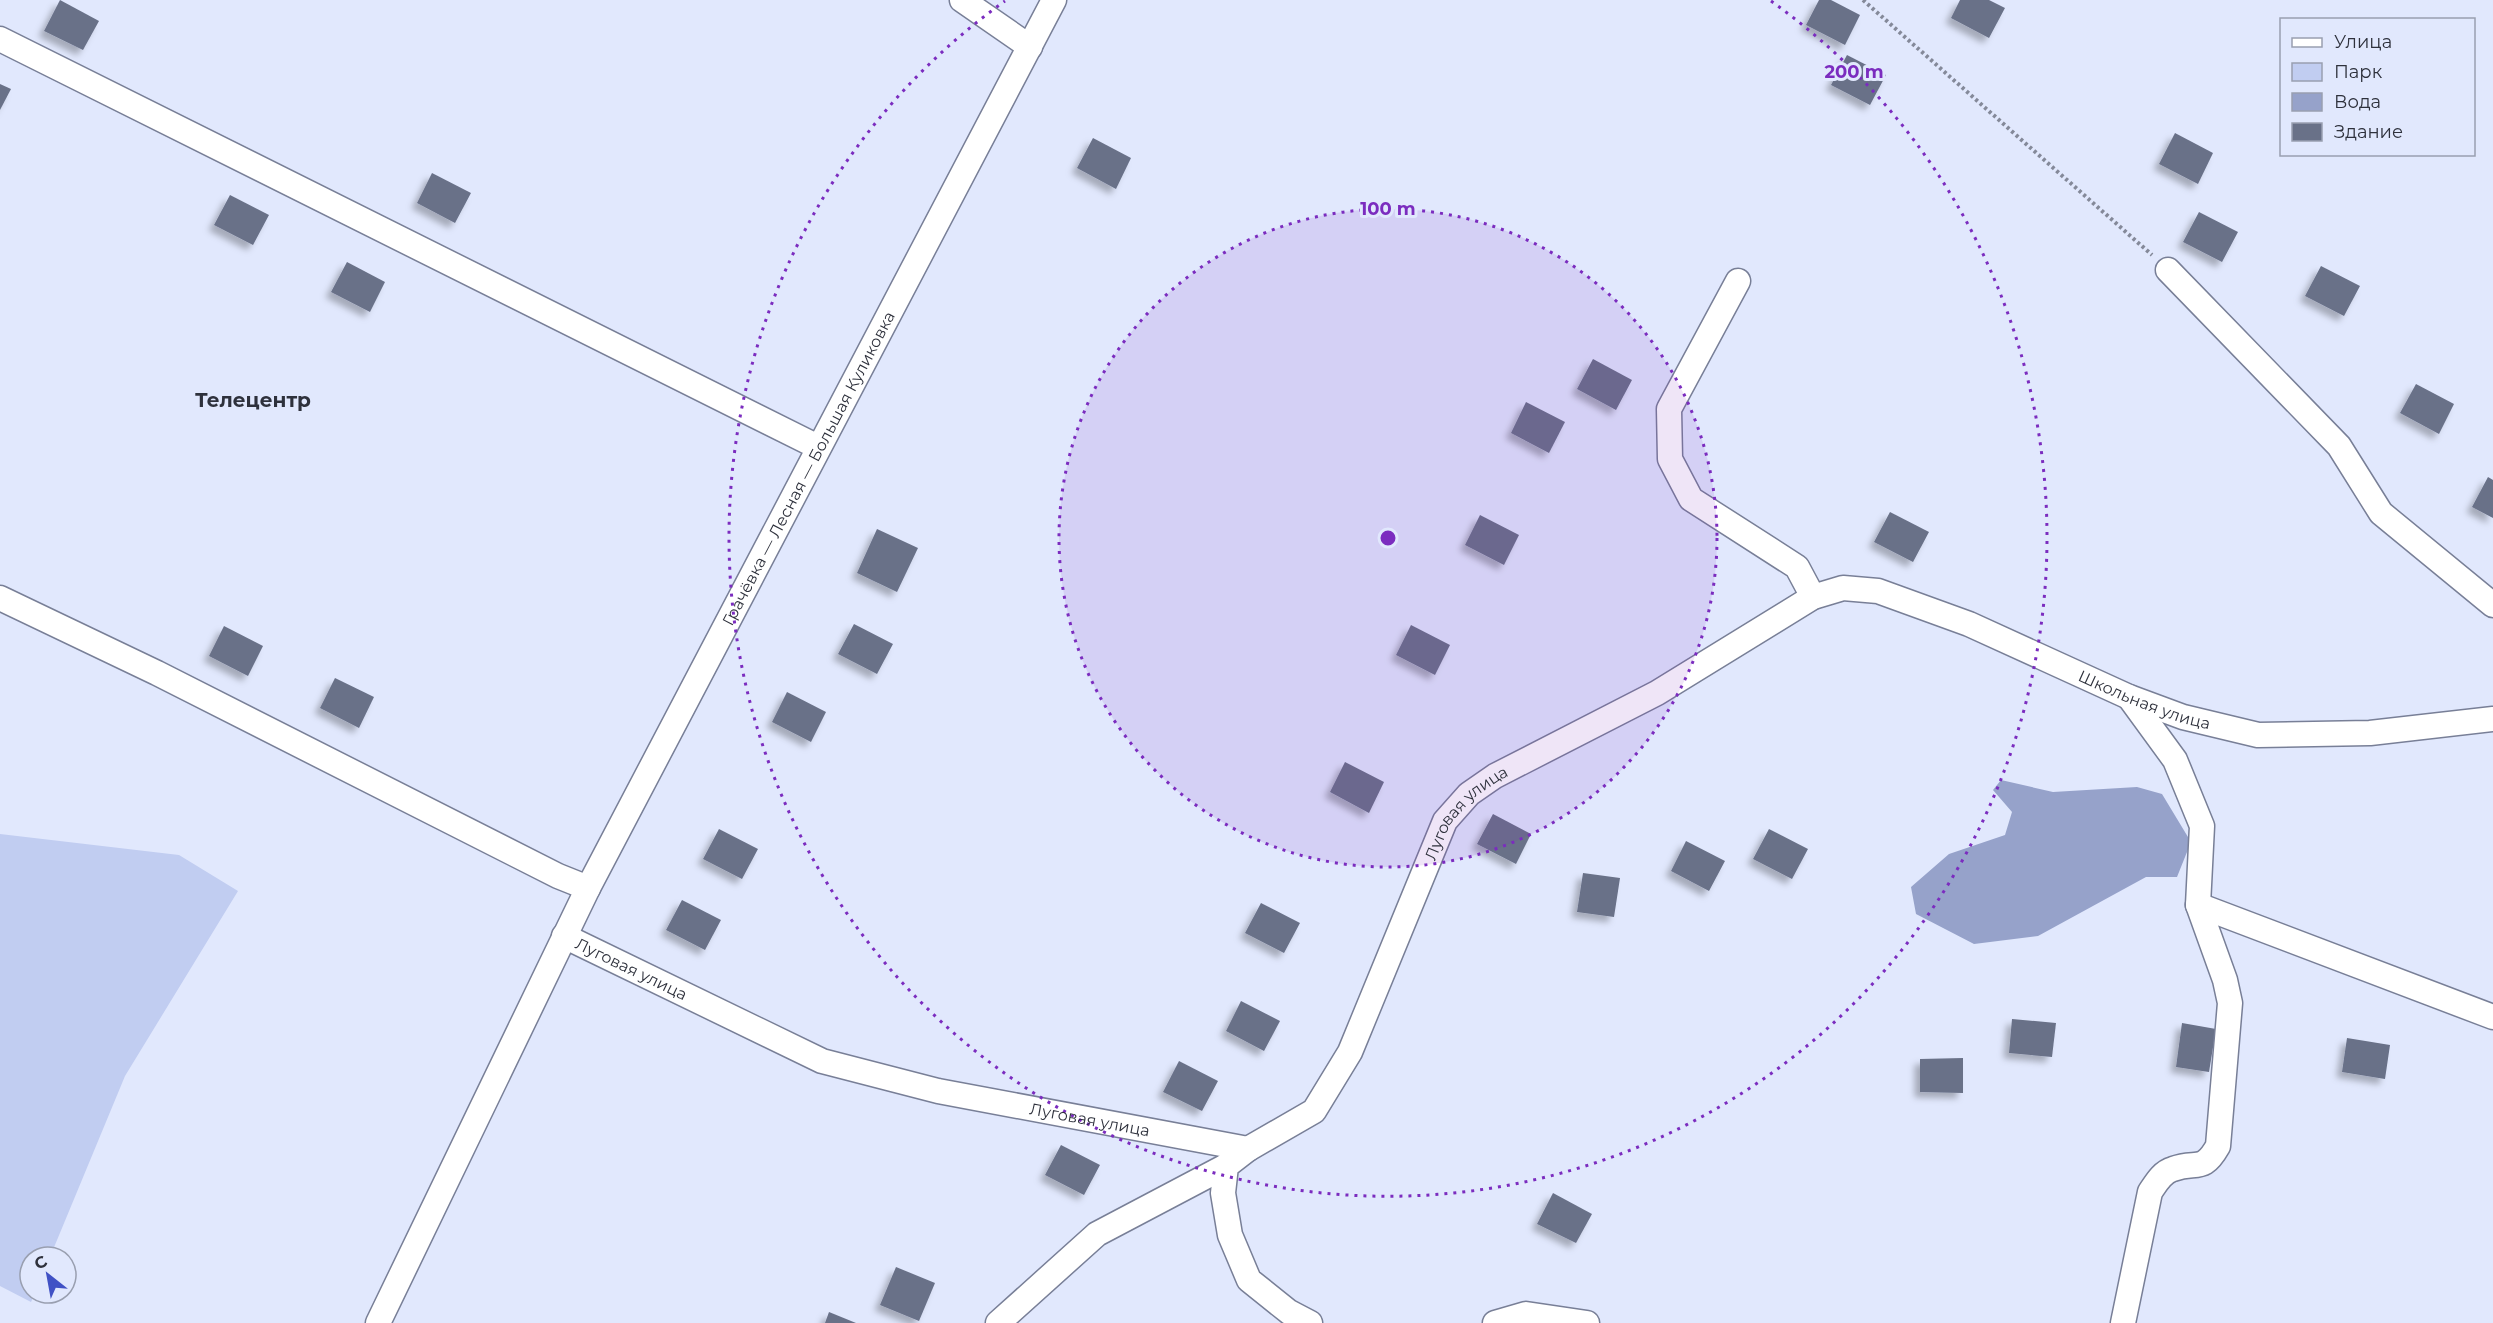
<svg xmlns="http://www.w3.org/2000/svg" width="2493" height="1323" font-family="Montserrat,sans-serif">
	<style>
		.green { fill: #c1cdf1 }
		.water { fill: #96a2ca }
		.building { fill: #697188; filter: url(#shadow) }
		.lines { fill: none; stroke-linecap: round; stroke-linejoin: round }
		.minor-casing { stroke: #787f97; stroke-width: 27 }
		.path { stroke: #848999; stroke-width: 4; stroke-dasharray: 3 3; stroke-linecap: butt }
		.minor { stroke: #fff; stroke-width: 24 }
		.ring { fill: none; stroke: #7b2cbf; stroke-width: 3; stroke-dasharray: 3 6 }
		.labels { text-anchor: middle; stroke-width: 6; stroke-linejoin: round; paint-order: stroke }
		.street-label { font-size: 16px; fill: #2e313c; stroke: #e1e8fd }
		.quarter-label { font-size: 20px; font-weight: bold; fill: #2e313c; stroke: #e1e8fd }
		.centre { fill: #7b2cbf; stroke: #e1e8fd; stroke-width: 3 }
		.ring-label { font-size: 18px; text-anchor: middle; font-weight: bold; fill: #7b2cbf; stroke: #e1e8fd; stroke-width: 6; stroke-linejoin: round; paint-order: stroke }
	</style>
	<defs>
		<filter id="shadow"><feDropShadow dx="-5.5" dy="5.5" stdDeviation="3" flood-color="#0004"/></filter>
	</defs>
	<rect width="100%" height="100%" fill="#e1e8fd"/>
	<polygon class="green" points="0,834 179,855 238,891 125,1076 50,1257 30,1257 30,1293 35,1293 31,1302 0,1286"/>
	<polygon class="water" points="2001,780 2053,792 2137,787 2162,794 2191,842 2177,877 2146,877 2038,936 1974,944 1916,914 1911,887 1949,854 2005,835 2012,812 1993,790"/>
	<g class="building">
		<polygon points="60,0 99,21 83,50 44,31"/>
		<polygon points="1819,0 1831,0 1860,15 1845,45 1806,25"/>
		<polygon points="1960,0 1989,0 2005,8 1989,38 1951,18"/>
		<polygon points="1847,55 1886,75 1870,105 1831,85"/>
		<polygon points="0,84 11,89 0,110"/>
		<polygon points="2175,133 2213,153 2198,184 2159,164"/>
		<polygon points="1093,138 1131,158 1116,189 1077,168"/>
		<polygon points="432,173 471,193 455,223 417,203"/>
		<polygon points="230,195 269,215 253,245 214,225"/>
		<polygon points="2199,212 2238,232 2222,262 2183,242"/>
		<polygon points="347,262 385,282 370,312 331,292"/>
		<polygon points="2321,266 2360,286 2344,316 2305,296"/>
		<polygon points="1593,359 1632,380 1616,410 1577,389"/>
		<polygon points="2416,384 2454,404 2439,434 2400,413"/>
		<polygon points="1526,402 1565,422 1549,453 1511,433"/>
		<polygon points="2488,477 2493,480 2493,518 2472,507"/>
		<polygon points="1890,512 1929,532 1913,562 1874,542"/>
		<polygon points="1480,515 1519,535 1504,565 1465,545"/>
		<polygon points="877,529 918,548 897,592 857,573"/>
		<polygon points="854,624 893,644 877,674 838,654"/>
		<polygon points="1411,625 1450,645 1435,675 1396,655"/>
		<polygon points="224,626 263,646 248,676 209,656"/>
		<polygon points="335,678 374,697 359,728 320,708"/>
		<polygon points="787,692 826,712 811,742 772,722"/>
		<polygon points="1345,762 1384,782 1369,813 1330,792"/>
		<polygon points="1493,814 1531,834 1516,864 1477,844"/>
		<polygon points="719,829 758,849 742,879 703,859"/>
		<polygon points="1769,829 1808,849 1792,879 1753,859"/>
		<polygon points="1686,841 1725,861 1709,891 1671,871"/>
		<polygon points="1583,873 1620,878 1614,917 1577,912"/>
		<polygon points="682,900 721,920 705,950 666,930"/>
		<polygon points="1261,903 1300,923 1284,953 1245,933"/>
		<polygon points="1241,1001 1280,1021 1264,1051 1226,1031"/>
		<polygon points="2012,1019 2056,1023 2052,1057 2009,1053"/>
		<polygon points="2182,1023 2216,1029 2209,1072 2176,1067"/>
		<polygon points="2347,1038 2390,1045 2385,1079 2342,1072"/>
		<polygon points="1963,1058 1963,1093 1920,1092 1920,1059"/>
		<polygon points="1179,1061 1218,1081 1202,1111 1163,1092"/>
		<polygon points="1061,1145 1100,1165 1084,1195 1045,1175"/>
		<polygon points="1553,1193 1592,1214 1576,1243 1537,1224"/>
		<polygon points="896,1267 935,1283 919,1321 880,1305"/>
		<polygon points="829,1312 856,1323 825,1323"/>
	</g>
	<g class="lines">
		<defs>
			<g id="minor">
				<polyline points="962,0 1030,47"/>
				<polyline points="0,39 818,447"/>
				<polyline points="2168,270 2339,446 2381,513 2493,605"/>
				<polyline points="1738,281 1669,409 1670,459 1691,499 1797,567 1813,597"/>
				<polyline points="0,598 157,673 558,876 588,888"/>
				<polyline points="2198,905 2493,1017"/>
				<path id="s1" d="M564,936l258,125 116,30 310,58"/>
				<path id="s2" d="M378,1323l210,-435 466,-888"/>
				<polyline points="998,1323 1097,1234 1226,1166"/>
				<path id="s3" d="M1310,1323l-21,-11 -40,-32 -19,-45 -7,-42 3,-27 22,-17 66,-38 36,-59 95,-231 24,-27 26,-18 162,-83 156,-96 30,-9 35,3 91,33 160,73 54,20 75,18 112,-2 123,-14"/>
				<polyline points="1495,1323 1526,1314 1587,1323"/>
				<path d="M2123,1323l27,-131c6,-9 12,-20 23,-23 24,-9 29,5 45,-23l12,-143 -5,-23 -27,-75 4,-79 -27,-66 -46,-63"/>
			</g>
		</defs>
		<use href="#minor" class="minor-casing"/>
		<polyline class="path" points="1863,0 2152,255"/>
		<use href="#minor" class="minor"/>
	</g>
	<circle cx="1388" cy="538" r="329" fill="#7b2cbf" fill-opacity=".12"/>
	<g class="ring">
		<circle cx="1388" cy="538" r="329"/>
		<path d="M1771 1A659 659 0 1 1 1005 1"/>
	</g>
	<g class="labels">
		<g class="street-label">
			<text dy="6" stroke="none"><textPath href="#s2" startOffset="957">Грачёвка — Лесная — Большая Куликовка</textPath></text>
			<text dy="6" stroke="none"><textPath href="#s3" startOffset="1404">Школьная улица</textPath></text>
			<text dy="6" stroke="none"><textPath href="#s3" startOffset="636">Луговая улица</textPath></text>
			<text dy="6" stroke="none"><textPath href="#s1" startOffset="75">Луговая улица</textPath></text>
			<text dy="6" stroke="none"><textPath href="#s1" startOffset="561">Луговая улица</textPath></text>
		</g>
		<g class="quarter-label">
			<text x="253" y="407">Телецентр</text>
		</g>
	</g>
	<circle cx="1388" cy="538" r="9" class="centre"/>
	<g class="ring-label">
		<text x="1854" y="78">200 m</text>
		<text x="1388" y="215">100 m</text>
	</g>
	<rect x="2280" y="18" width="195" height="138" fill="#e1e8fd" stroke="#999fb0" stroke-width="1.5"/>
	<rect x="2292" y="38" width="30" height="9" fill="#ffffff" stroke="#999fb0" stroke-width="1.5"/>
	<text x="2334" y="48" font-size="18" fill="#2e313c">Улица</text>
	<rect x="2292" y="63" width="30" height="18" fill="#c1cdf1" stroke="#999fb0" stroke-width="1.5"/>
	<text x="2334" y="78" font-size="18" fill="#2e313c">Парк</text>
	<rect x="2292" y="93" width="30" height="18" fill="#96a2ca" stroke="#999fb0" stroke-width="1.5"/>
	<text x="2334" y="108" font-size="18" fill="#2e313c">Вода</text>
	<rect x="2292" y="123" width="30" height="18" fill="#697188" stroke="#999fb0" stroke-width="1.5"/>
	<text x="2334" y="138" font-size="18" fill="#2e313c">Здание</text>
	<g transform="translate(48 1275) rotate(329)"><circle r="28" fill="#e1e8fd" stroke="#999fb0" stroke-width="1.5"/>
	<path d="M0-4.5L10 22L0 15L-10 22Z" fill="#4051c5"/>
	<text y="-9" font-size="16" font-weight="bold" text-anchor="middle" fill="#2e313c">С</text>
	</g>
</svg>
